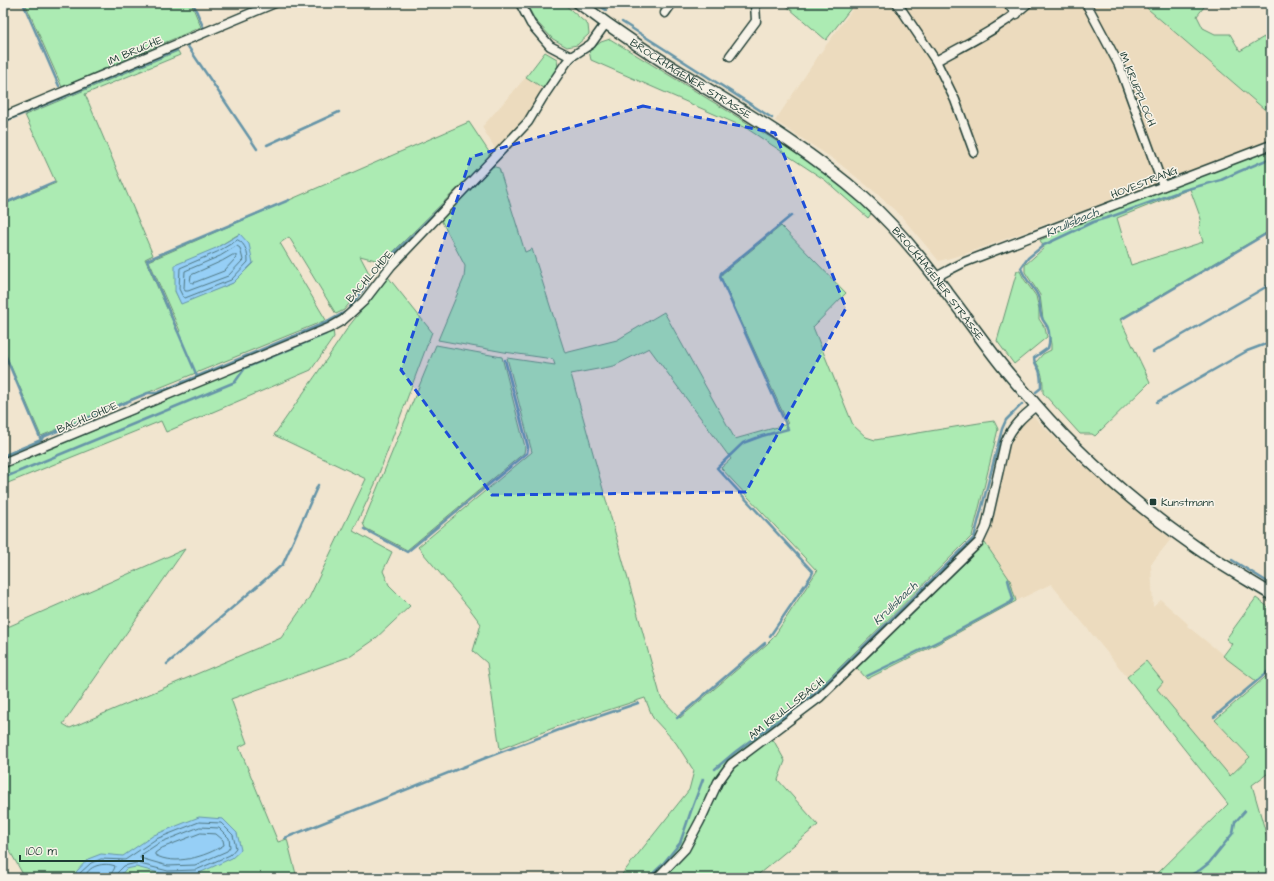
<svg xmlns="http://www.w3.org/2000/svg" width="1274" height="881" font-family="'Architects Daughter',sans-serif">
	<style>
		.built { fill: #ecdbbe }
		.green { fill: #acebb3; stroke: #669474; fill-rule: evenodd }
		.water { fill: #96cff6; stroke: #6695a8 }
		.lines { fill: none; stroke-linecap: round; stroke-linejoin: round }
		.shore { stroke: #4f7782; stroke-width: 1 }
		.stream { stroke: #6695a8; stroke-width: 2.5 }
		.street-casing { stroke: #1f3d34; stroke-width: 11 }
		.secondary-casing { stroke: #1f3d34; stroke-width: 14 }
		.street { stroke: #f7f3e8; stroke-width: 8 }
		.secondary { stroke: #f7f3e8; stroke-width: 11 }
		.marked { fill: #1d4ed8; fill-opacity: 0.2; stroke: #1d4ed8; stroke-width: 3; stroke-dasharray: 8 5; stroke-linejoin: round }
		.poi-dot { fill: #1f3d34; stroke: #f7f3e8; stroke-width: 1.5 }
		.labels { text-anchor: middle; stroke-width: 3; stroke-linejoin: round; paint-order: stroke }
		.street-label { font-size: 11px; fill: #1f3d34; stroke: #f7f3e8 }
		.poi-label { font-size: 11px; fill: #1f3d34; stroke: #f7f3e8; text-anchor: start }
		.water-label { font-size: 12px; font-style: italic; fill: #375a5b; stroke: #f7f3e8 }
	</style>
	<rect width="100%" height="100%" fill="#f1e5cf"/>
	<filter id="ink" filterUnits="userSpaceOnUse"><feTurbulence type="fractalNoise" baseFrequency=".025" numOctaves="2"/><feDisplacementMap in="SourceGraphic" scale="8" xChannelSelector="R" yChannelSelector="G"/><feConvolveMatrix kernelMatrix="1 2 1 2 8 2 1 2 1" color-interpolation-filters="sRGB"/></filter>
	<g filter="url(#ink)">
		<g class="built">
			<polygon points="857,3 1013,3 1017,7 1022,3 1141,3 1271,115 1271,141 965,254 939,261 901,216 875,192 835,160 775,121 819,55"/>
			<polygon points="526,77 543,88 525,119 496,150 482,127"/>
			<polygon points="1033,416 1076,459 1171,539 1151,564 1153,607 1161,600 1188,624 1187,626 1256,681 1213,717 1250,757 1230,776 1156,689 1146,661 1127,677 1051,584 1016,601 1010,580 985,543 991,530 1010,445 1015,434 1025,421"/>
		</g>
		<g class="green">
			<polygon points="25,3 191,3 201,27 62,87"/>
			<polygon points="526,3 563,3 588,25 589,34 577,45 567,47 553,39 535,20"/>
			<polygon points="783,3 855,3 826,40"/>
			<polygon points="1141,3 1207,3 1197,16 1203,28 1215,34 1230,34 1240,51 1264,37 1271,49 1271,115"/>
			<path d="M610,39c48,29 96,59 144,88 41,26 84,51 117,87l-3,4 -43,-38 -79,-52 -155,-68 -2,-9 12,-9z"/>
			<path d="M178,51l2,4 -95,39 68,161 -8,4 33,74 2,-2 -31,-70 320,-139 22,33 -108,107 -23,-6 11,21 -27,33 -8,4 -47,-77 -9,6 46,77 -285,116 -38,-88v-143l53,-22 -31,-68zM239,234l14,29 -20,20 -52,20 -6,-12 41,-43z"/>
			<polygon points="545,52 557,59 558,68 543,88 526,77"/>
			<path d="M1271,150v80l-151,89 30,63 -55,54 -3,-2h-12l-37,-41c0,-13 0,-21 -7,-31l7,-8 8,-4v-6l-3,-17 -5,-8 -3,-24 -15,-23v-7l19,-17 -4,-8c76,-33 154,-61 231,-90zM1190,189l11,30 -2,9 4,14 -72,23 -14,-47z"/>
			<path d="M491,166l8,2 26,84 7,-3 33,104 52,-13 47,-28 71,127 53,-15 -67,-147 1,-3 59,-48 65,67 -33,34 40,98 13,12 9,3 104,-17 15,-2 4,8 -18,75 -8,32 -154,153 -4,-6 -7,5 7,10 -45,34 16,29 -7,19 40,45 -64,53h-135l70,-88 5,-19 -18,-28 -23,-25 -8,-20 -89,29 -56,22 -13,-86 -14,-12 8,-27 -12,-16 -51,-61 114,-95 -25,-94 48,7 -2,-6 -49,-7 -66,-12 26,-62 1,-12 -24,-46zM649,348l82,111 -10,9 96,103 -44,67 -6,6 -87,74 -19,-20 -90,-324 43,-8z"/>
			<polygon points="1017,271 1020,271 1024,279 1036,296 1039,309 1039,319 1045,328 1047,337 1014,364 997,341"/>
			<polygon points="388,277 432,332 375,484 353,531 392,552 383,571 389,585 410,606 374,640 351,656 231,699 247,743 239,747 278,842 287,839 297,878 25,878 3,839 3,629 185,549 63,724 70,728 281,638 309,598 366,479 274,435 318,372 349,326"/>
			<polygon points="333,330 334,337 311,370 166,432 161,421 3,485 3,469"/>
			<polygon points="436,345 502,357 525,447 524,453 407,550 365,528 363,523"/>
			<polygon points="985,543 1010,580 1016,601 939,643 867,679 857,668"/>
			<polygon points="1256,598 1271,609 1271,668 1256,681 1223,656 1232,644 1226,639"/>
			<polygon points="1146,661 1163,682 1157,689 1230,776 1250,757 1215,720 1271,672 1271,771 1252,785 1271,851 1271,878 1153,878 1228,804 1127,677"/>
		</g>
		<g class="water">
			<polygon points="240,234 249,244 253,263 233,283 181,304 175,291 175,265 216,248"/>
			<polygon points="199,817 223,819 237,833 241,850 232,858 197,874 167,875 136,867 126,869 118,878 77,878 76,872 88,859 101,854 123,856 154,835"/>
		</g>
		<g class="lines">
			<g class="shore">
				<path d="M238,240c8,4 10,14 10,22l-17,18 -46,18 -2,-1 -4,-8 1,-21 37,-16z"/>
				<polygon points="237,246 240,248 243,260 228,276 188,291 185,291 184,288 185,271 220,256"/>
				<polygon points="233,255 236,255 236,258 224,271 193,283 190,282 191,275 222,261"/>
				<polygon points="200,827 219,828 229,838 230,847 227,851 195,865 168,866 140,858 141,855 159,843"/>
				<path d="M201,833l15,1 7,6 1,5c-19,12 -49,21 -69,10v-2l7,-5z"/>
				<polyline points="80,878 80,873 91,863 101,859 125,860 156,839 199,822 221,823 233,835 236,848 230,855 196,870 168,871 136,863 124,866 116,874 115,878"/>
				<path d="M85,878c2,-13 20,-16 30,-12 0,4 -5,7 -5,12"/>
			</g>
			<g class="stream">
				<polyline points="23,3 59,86"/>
				<polyline points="193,3 204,29"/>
				<polyline points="595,3 606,10"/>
				<polyline points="239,14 264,3"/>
				<polyline points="622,22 772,118"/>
				<polyline points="183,37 194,33"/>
				<polyline points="187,45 257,149"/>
				<polyline points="3,122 177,50"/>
				<polyline points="267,145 339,112"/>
				<polyline points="3,204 54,182"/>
				<polyline points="382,265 446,202"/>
				<polyline points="1122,319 1271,231"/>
				<polyline points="3,350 41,440"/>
				<polyline points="1153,352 1271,284"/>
				<polyline points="197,376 147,260 289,200"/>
				<path d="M1036,392l5,-4c0,-6 0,-13 -2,-18 -2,-5 -5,-6 -5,-12l14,-10c2,-6 2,-16 -1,-22 -2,-3 -5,-6 -6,-11 -2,-7 0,-14 -4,-21 -5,-9 -13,-16 -16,-26l7,-10 16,-13 49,-23 20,-6 71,-26 37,-10 17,-8 33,-14"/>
				<polyline points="1157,402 1247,351 1271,342"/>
				<polyline points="3,456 41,440 43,437 148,393 157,393 327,322 347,311 369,282"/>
				<polyline points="3,478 235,382 245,368 326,334"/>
				<polyline points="364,529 407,552 527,453 528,447 505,360"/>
				<polyline points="1232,560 1271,584"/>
				<polyline points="770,636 811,576 813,572 717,468 743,443 762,436 788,429 720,277 721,273 792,215"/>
				<polyline points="167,664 283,564 318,485"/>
				<polyline points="867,676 939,641 1011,602 1013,599 1008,580"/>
				<polyline points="1214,717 1271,669"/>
				<polyline points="677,718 765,643"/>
				<polyline points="715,769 735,752 819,690 974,538 1002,429 1006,420 1022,404"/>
				<polyline points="285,838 488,757 559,730 638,703"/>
				<polyline points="648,878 661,866 680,843 691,811 703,779"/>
				<polyline points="1185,878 1200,870 1209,863 1233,833 1235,822 1245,811"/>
			</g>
			<defs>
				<g id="street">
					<polyline points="520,3 531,24 550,46 571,57"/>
					<polyline points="897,3 936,61 955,100 974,152"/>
					<polyline points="1007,3 1017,14"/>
					<polyline points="1086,3 1119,65 1163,186"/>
					<polyline points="665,13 672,3"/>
					<polyline points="730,56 756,21 755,3"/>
					<path d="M936,61c32,-18 65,-33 92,-58"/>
					<polyline points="3,117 275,3"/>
					<polyline points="936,277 949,270 965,262 1271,145"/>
					<polyline points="3,463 329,328 343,320 364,301 391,266 528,122 543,97 566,63 571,57 591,44 606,23"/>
					<path d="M657,878l28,-29 15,-28 18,-39 13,-18 89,-67 159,-155 7,-15 19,-84c7,-17 17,-26 31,-37"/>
				</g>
				<g id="secondary">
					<path id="s1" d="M579,3c39,30 80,57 122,82 57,35 113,69 163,113 52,47 90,105 132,160 12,16 26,31 39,46 45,52 101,101 158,141 25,18 52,33 78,49"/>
				</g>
			</defs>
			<use href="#street" class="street-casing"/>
			<use href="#secondary" class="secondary-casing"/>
			<use href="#street" class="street"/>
			<use href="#secondary" class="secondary"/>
		</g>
	</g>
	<path class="marked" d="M643,106l132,27 71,175 -100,184 -254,3 -91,-125 70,-213z"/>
	<rect class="poi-dot" x="1149" y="498" width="8" height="8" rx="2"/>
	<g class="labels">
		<g class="street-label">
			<text transform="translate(135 50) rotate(-23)" y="4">IM BRUCHE</text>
			<text dy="4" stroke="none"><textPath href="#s1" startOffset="135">BROCKHAGENER STRASSE</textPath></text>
			<text transform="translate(1138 89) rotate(68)" y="4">IM KRUPPLOCH</text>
			<text transform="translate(1144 182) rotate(-21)" y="4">HOVESTRANG</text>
			<text transform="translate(369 276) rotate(-49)" y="4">BACHLOHDE</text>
			<text dy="4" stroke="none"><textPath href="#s1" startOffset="459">BROCKHAGENER STRASSE</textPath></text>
			<text transform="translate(87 417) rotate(-23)" y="4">BACHLOHDE</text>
			<text transform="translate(786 708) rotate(-38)" y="4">AM KRULLSBACH</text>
		</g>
		<g class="poi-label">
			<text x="1161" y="506">Kunstmann</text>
		</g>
		<g class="water-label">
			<text transform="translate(1072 222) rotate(-24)" y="4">Krullsbach</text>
			<text transform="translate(895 603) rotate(-44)" y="4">Krullsbach</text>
		</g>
	</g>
	<rect width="1274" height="881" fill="none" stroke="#f7f3e8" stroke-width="16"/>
	<rect x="8" y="8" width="1258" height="865" fill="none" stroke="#1f3d34" stroke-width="1.5" filter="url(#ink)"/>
	<path d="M20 855v6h123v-6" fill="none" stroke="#1f3d34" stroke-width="2"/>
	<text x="26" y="855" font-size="12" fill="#1f3d34" stroke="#f7f3e8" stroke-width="3" paint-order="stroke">100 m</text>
</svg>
